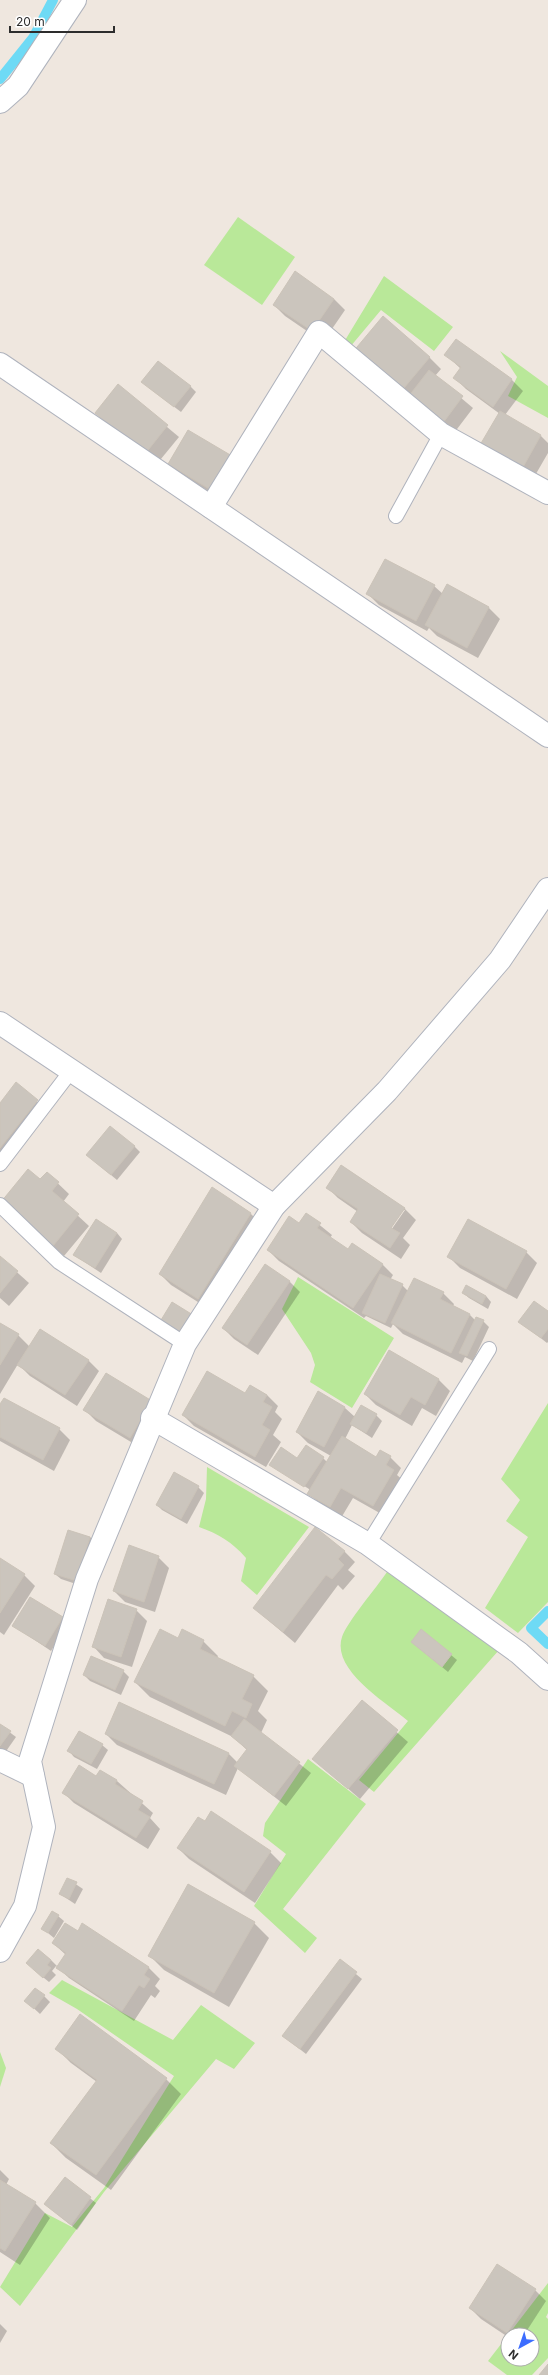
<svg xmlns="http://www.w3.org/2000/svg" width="548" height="2375" font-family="Inter,sans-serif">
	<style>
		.green { fill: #b9e899; fill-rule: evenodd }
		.shadow { fill: #0003; fill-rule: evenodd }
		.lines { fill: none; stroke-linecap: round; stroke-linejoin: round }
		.stream { stroke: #6edaf5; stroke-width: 10 }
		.building { fill: #cbc5bd; stroke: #cbc3b8 }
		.service-casing { stroke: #afb3bd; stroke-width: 16 }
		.minor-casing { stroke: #afb3bd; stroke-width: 24 }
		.service { stroke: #fff; stroke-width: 14 }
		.minor { stroke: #fff; stroke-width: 22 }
	</style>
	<rect width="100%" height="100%" fill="#efe7df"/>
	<g class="green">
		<polygon points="238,217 295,257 262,305 204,265"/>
		<polygon points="384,276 453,327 434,351 381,310 350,347 344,342"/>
		<polygon points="500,351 548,386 548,418 508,396 517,377"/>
		<polygon points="298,1277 394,1338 352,1408 310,1382 315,1365 311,1353 282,1309"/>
		<polygon points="548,1403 548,1602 518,1633 485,1608 528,1537 506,1521 520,1500 501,1479"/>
		<path d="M207,1467l102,60 -52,68 -16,-14 5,-23c-14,-16 -27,-24 -47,-31l7,-28z"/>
		<path d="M387,1572l112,78 -125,142 -15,-12 49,-59c-21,-18 -77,-51 -66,-84 5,-15 35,-50 45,-65z"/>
		<polygon points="308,1759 366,1804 283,1909 317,1938 305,1953 254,1906 286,1854 263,1836 265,1823"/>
		<polygon points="62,1980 173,2040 201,2005 255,2043 234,2069 216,2059 104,2192 20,2306 0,2287 45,2213 72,2227 104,2188 174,2076 77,2009 49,1993"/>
		<polygon points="0,2052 6,2068 0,2087"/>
		<path d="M548,2283v30l-2,4 2,2v39l-16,17h-25l-19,-14zM508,2335h24v24h-24z"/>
	</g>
	<g class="shadow">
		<polygon points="334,299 345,310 323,342 285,316 274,305"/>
		<polygon points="383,318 430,358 441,369 435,376 473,408 451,437 364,364"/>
		<polygon points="456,340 512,380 523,391 505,415 541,436 548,443 548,453 533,479 482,445 500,414 466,389 455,378 461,369 446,355"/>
		<polygon points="118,386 179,437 156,465 96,413"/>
		<polygon points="190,386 196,392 181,412 148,387"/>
		<polygon points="188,431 223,500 180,474 169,463"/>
		<polygon points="448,585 489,608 500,619 478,658 437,636 429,628 427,631 379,605 368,594 434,586 443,594"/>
		<polygon points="16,1084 43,1107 0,1161 0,1104"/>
		<polygon points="134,1146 140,1152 117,1180 93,1160"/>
		<path d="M342,1166l63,43 11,11 -13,18 7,7 -9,14 -39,-26 -11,-11 7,-10 -20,-14 -11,-11zM403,1210h2l-16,23 -1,-1z"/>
		<polygon points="47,1173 69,1194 63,1202 89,1226 64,1256 13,1213"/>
		<polygon points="212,1189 251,1214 262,1225 209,1309 171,1285 160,1274"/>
		<polygon points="306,1214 332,1235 330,1238 348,1250 382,1264 393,1275 390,1280 402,1285 408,1291 443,1293 454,1304 453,1306 470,1315 475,1320 483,1321 489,1327 473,1361 465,1357 462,1363 403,1334 393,1324 391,1328 366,1316 364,1318 279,1261 268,1250 299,1224"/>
		<polygon points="117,1233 122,1239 101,1273 74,1255"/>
		<polygon points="526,1252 537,1263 517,1299 460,1268 449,1257"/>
		<polygon points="0,1257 29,1283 9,1306 0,1298"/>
		<polygon points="289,1281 300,1292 258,1355 234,1339 223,1328"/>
		<polygon points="463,1293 486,1296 491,1302 488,1309 469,1298"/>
		<polygon points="548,1313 548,1342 547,1343 520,1322"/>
		<polygon points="0,1324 18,1335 30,1347 88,1360 99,1371 77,1406 30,1376 18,1364 0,1394"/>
		<polygon points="389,1351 439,1380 450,1391 436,1416 422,1408 412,1426 376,1405 365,1394"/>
		<polygon points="251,1386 267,1395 278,1406 275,1412 282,1419 273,1435 281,1442 266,1467 194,1426 183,1415 246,1395"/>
		<polygon points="319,1393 345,1408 355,1417 376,1415 382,1421 372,1438 352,1425 345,1439 376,1458 390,1457 401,1468 397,1475 405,1482 385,1516 353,1498 341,1518 320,1504 309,1493 309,1489 271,1465 323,1458 327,1462 331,1456 308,1443 297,1432"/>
		<polygon points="151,1401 141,1448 96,1421 85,1410"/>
		<polygon points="0,1406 59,1429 70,1440 54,1471 0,1441"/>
		<polygon points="174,1473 198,1487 204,1493 187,1524 162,1510 157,1505"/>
		<polygon points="68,1531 90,1537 96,1543 82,1586 61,1579 55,1574"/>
		<polygon points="344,1551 355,1562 348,1570 355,1576 343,1590 338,1585 295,1643 254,1608"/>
		<polygon points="158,1557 169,1568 155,1612 125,1602 114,1591"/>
		<polygon points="0,1559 24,1575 35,1586 4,1635 0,1632"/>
		<polygon points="136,1610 147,1621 132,1667 104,1658 93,1646"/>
		<polygon points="62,1618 68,1624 51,1651 14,1626"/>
		<polygon points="421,1630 457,1660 448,1672 412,1642"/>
		<polygon points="178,1640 203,1641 218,1656 217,1658 253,1676 268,1691 258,1711 267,1720 261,1733 311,1773 286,1806 238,1768 226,1795 117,1745 106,1734 228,1753 238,1763 247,1750 233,1737 150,1697 135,1682"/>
		<polygon points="123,1671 129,1677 121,1695 90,1681 84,1675"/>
		<polygon points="362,1702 408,1742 360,1799 314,1759"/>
		<polygon points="0,1725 16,1737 2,1757 0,1755"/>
		<polygon points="102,1745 108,1750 97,1769 74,1757 69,1751"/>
		<polygon points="100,1771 117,1781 153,1813 150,1818 160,1829 148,1849 74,1803 63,1792 96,1777"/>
		<polygon points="205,1822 270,1852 281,1863 255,1903 189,1859 178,1848"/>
		<polygon points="68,1879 83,1889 75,1904 60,1894"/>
		<polygon points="58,1916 64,1921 54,1938 43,1929"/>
		<polygon points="254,1923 269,1938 229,2007 164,1970 149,1955"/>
		<polygon points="82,1925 149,1968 160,1979 155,1986 160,1991 155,1998 151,1995 134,2021 69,1978 56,1966 52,1971 56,1975 49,1982 33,1969 38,1950 51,1960 58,1967 66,1955 53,1943 78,1932"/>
		<polygon points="340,1961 362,1979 306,2054 283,2036"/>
		<polygon points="44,1996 50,2002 40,2014 26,2001"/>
		<polygon points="57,2049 166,2079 181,2094 111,2190 66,2158 51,2143 97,2082 71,2063"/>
		<polygon points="0,2170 9,2179 6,2185 35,2203 50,2218 20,2265 0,2252"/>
		<polygon points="65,2178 96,2203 77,2230 45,2204"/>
		<polygon points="535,2290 546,2301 524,2335 508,2337 481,2319 470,2308"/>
		<polygon points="0,2324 7,2331 0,2343"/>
	</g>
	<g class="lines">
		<g class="stream">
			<polyline points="0,79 33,38 53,0"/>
			<polyline points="548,1611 531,1628 548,1644"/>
		</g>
	</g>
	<g class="building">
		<polygon points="295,271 334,299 312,331 273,305"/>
		<polygon points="383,316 430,357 399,394 352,353"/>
		<polygon points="456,339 512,379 493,407 453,378 461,367 444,355"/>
		<polygon points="158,361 191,386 174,407 141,382"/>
		<polygon points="429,370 463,396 440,427 405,401"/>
		<polygon points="118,384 168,425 145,454 95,413"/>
		<polygon points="500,411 541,435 522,469 480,445"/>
		<polygon points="188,430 232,456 211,490 168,464"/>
		<polygon points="385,559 435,585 416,621 366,594"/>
		<polygon points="447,584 489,607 467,648 425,625"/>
		<polygon points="16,1082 38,1100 0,1148 0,1103"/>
		<polygon points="110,1126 135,1146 111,1175 86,1155"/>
		<polygon points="341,1165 405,1208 391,1228 400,1233 390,1248 350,1222 358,1209 326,1188"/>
		<polygon points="28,1169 40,1179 47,1172 59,1182 52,1191 79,1214 53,1246 1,1202"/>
		<polygon points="212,1187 251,1213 198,1299 159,1274"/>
		<polygon points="306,1213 321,1223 317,1228 348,1249 352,1243 383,1264 353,1308 267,1250 289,1216 299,1223"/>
		<polygon points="96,1219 117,1233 95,1268 73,1255"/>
		<polygon points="468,1219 527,1251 506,1289 447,1257"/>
		<polygon points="0,1256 18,1271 0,1293"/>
		<polygon points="265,1264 290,1281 247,1345 222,1328"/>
		<polygon points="380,1274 403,1284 385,1323 362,1313"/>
		<polygon points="414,1278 444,1292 440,1299 470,1314 451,1353 391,1323"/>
		<polygon points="466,1285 486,1296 482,1304 462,1293"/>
		<polygon points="534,1301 548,1311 548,1329 541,1338 518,1322"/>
		<polygon points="172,1302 193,1315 178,1338 158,1325"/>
		<polygon points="476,1317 484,1320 467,1356 459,1353"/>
		<polygon points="0,1323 19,1334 0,1365"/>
		<polygon points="40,1329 89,1360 65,1395 17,1365"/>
		<polygon points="389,1350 439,1379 425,1405 411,1397 400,1415 364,1394"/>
		<polygon points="207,1371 245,1393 250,1385 267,1395 263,1402 272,1407 262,1425 270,1430 255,1457 182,1415"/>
		<polygon points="106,1373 152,1401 130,1438 83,1410"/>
		<polygon points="318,1391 345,1407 324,1447 296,1432"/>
		<polygon points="4,1398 60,1428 43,1460 0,1437 0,1404"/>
		<polygon points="361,1405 377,1414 366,1433 350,1424"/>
		<polygon points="342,1436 376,1457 380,1450 391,1456 386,1465 394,1470 373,1506 341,1488 330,1507 307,1494"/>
		<polygon points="306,1445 324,1457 304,1487 269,1465 281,1447 297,1458"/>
		<polygon points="174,1472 199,1486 181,1519 156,1505"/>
		<polygon points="315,1527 345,1551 338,1559 344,1565 332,1579 326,1575 283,1632 253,1608"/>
		<polygon points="68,1530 90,1537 77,1581 54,1574"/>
		<polygon points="129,1545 159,1556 144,1602 113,1591"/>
		<polygon points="0,1558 25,1574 0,1613"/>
		<polygon points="30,1597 63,1617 45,1646 12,1626"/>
		<polygon points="108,1599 137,1609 121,1657 92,1647"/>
		<polygon points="160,1629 178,1638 182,1629 204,1640 200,1649 254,1675 242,1699 252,1704 246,1718 232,1711 225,1726 134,1682"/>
		<polygon points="421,1629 452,1654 442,1667 411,1642"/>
		<polygon points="91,1656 124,1670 115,1690 83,1675"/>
		<polygon points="362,1700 398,1730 348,1789 312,1759"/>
		<polygon points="119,1702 229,1753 214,1784 105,1734"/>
		<polygon points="244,1719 300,1762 274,1796 234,1766 247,1749 231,1736"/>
		<polygon points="0,1724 11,1731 0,1746"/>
		<polygon points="79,1731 103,1744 91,1764 67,1751"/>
		<polygon points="79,1765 96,1776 100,1770 117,1780 115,1784 143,1801 138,1810 150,1817 136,1838 62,1793"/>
		<polygon points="211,1811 271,1851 244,1892 177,1848 198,1817 205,1821"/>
		<polygon points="67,1878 77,1882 69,1899 59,1894"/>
		<polygon points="188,1884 255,1922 214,1993 148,1956"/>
		<polygon points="52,1911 59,1915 48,1933 41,1929"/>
		<polygon points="65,1923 78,1931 82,1923 149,1967 144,1975 150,1979 144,1988 139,1985 122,2011 56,1968 66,1953 52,1943"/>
		<polygon points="38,1949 51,1960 47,1965 51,1968 43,1978 26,1963"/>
		<polygon points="340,1959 357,1972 300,2049 282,2036"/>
		<polygon points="35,1988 45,1995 34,2009 24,2001"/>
		<polygon points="80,2014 167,2078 96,2175 50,2143 97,2080 55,2049"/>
		<polygon points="65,2177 91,2197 71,2225 44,2204"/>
		<polygon points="0,2180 36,2202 5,2251 0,2248"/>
		<polygon points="497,2264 536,2289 507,2333 469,2308"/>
		<polygon points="548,2364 548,2375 539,2375"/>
	</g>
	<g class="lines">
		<defs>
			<g id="service">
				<polyline points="396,516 441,434"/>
				<polyline points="0,1164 71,1071"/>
				<polyline points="0,1205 59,1262 185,1344"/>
				<polyline points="368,1544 489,1349"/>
			</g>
			<g id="minor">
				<polyline points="0,102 18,86 75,0"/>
				<polyline points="0,364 548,736"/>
				<polyline points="211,507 319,332 441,434 548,493"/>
				<polyline points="0,1023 274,1206"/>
				<polyline points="152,1418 368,1544 519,1653 548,1679"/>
				<polyline points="0,1760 33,1776"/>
				<polyline points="0,1951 25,1906 44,1827 30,1761 87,1579 185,1344 274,1206 387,1091 500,960 548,889"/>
			</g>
		</defs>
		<use href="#service" class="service-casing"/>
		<use href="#minor" class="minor-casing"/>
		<use href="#service" class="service"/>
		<use href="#minor" class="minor"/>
	</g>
	<g transform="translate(520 2347) rotate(220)"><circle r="19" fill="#ffffff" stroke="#ababab"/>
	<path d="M0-3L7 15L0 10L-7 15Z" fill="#3c6dff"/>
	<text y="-6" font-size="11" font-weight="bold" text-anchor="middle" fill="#2d2d2d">N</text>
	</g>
	<path d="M10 26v6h104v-6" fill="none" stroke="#2d2d2d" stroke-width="2"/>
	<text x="16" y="26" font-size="12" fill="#2d2d2d" stroke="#ffffff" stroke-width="3" paint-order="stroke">20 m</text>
</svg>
